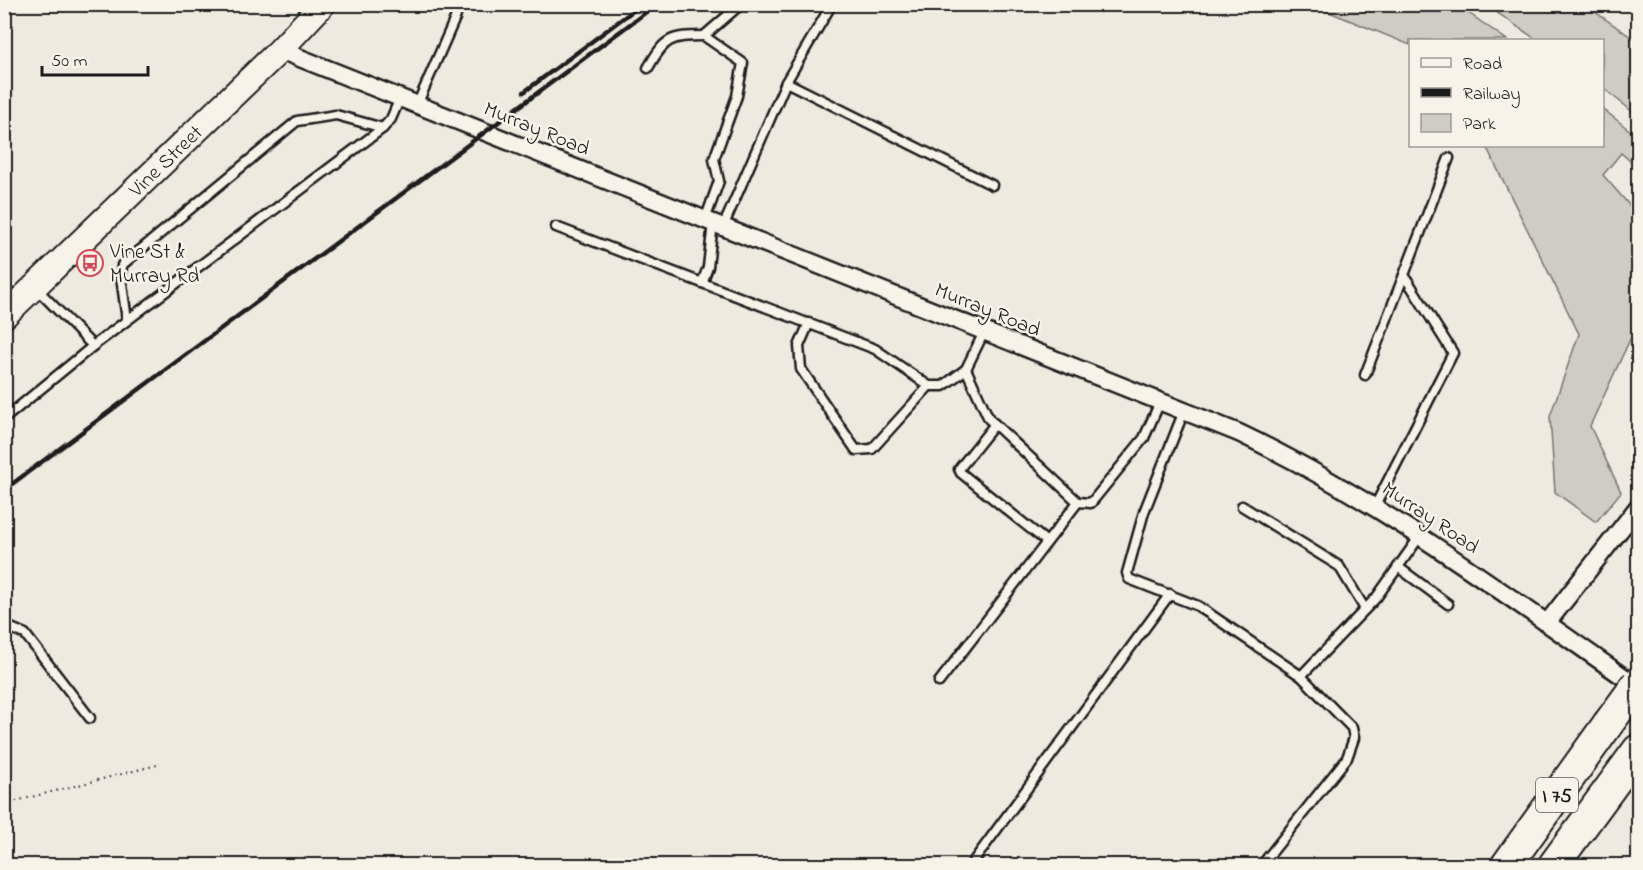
<svg xmlns="http://www.w3.org/2000/svg" width="1643" height="870" font-family="'Indie Flower',sans-serif">
	<style>
		.green { fill: #cfccc3; stroke: #767470; stroke-width: 1.5 }
		.lines { fill: none; stroke-linecap: round; stroke-linejoin: round }
		.lane-casing { stroke: #1c1c1c; stroke-width: 13 }
		.street-casing { stroke: #1c1c1c; stroke-width: 21 }
		.secondary-casing { stroke: #1c1c1c; stroke-width: 28 }
		.highway-casing { stroke: #1c1c1c; stroke-width: 34 }
		.path { stroke: #1c1c1c; stroke-width: 2; stroke-dasharray: 1.5 4.5; stroke-linecap: butt }
		.lane { stroke: #f7f3e8; stroke-width: 8 }
		.street { stroke: #f7f3e8; stroke-width: 16 }
		.secondary { stroke: #f7f3e8; stroke-width: 24 }
		.highway { stroke: #f7f3e8; stroke-width: 30 }
		.rail { stroke: #1c1c1c; stroke-width: 4.5 }
		.highway-bridge-casing { stroke: #1c1c1c; stroke-width: 34; stroke-linecap: butt }
		.highway-bridge { stroke: #f7f3e8; stroke-width: 30 }
		.labels { text-anchor: middle; stroke-width: 5; stroke-linejoin: round; paint-order: stroke }
		.shield { fill: #f7f3e8; stroke: #5e5c59; stroke-width: 1.5 }
		.shield-label { font-size: 20px; font-weight: bold; fill: #1c1c1c }
		.street-label { font-size: 21px; fill: #1c1c1c; stroke: #f7f3e8 }
		.poi-label { font-size: 21px; fill: #1c1c1c; stroke: #f7f3e8; text-anchor: start }
	</style>
	<rect width="100%" height="100%" fill="#eeeae0"/>
	<filter id="ink" filterUnits="userSpaceOnUse"><feTurbulence type="fractalNoise" baseFrequency=".0167" numOctaves="2"/><feDisplacementMap in="SourceGraphic" scale="12" xChannelSelector="R" yChannelSelector="G"/><feConvolveMatrix kernelMatrix="1 2 1 2 8 2 1 2 1" color-interpolation-filters="sRGB"/></filter>
	<g filter="url(#ink)">
		<g class="green">
			<polygon points="1312,5 1457,5 1507,40 1410,40 1410,45"/>
			<polygon points="1486,5 1585,5 1638,42 1638,116 1603,88 1602,40 1537,40"/>
			<polygon points="1603,109 1638,137 1638,168 1621,153 1603,175 1638,215 1638,322 1590,426 1621,492 1596,522 1555,492 1550,416 1579,334 1486,146 1602,146"/>
		</g>
		<g class="lines">
			<defs>
				<g id="lane">
					<path d="M648,68c17,-30 22,-32 56,-32"/>
					<polyline points="786,82 832,4"/>
					<polyline points="417,105 456,16"/>
					<polyline points="705,220 719,181 714,159 737,96 743,63 704,36 741,4"/>
					<polyline points="556,227 875,349 929,386 943,386 966,369"/>
					<polyline points="723,227 786,82 992,185"/>
					<polyline points="702,283 708,267 713,223"/>
					<polyline points="36,288 93,346"/>
					<polyline points="127,320 121,277 122,265 297,121 336,115 383,128"/>
					<polyline points="809,323 799,346 801,369 856,450 872,449 929,386"/>
					<polyline points="984,332 966,369 989,419 1078,502 1091,503 1144,438 1160,402"/>
					<polyline points="1365,375 1404,275"/>
					<polyline points="1184,411 1144,512 1127,573 1129,579 1198,606 1301,676 1376,598 1420,536"/>
					<polyline points="4,419 93,346 383,128 391,119 400,98"/>
					<polyline points="995,424 959,469 961,473 1047,542"/>
					<polyline points="1242,506 1339,566 1365,609"/>
					<polyline points="1375,506 1453,353 1404,275 1449,158"/>
					<polyline points="1398,567 1448,604"/>
					<polyline points="4,625 25,634 90,718"/>
					<polyline points="939,682 1078,502"/>
					<polyline points="970,866 1170,594"/>
					<polyline points="1261,866 1347,758 1354,738 1352,728 1301,676"/>
				</g>
				<g id="street">
					<path d="M280,50l959,383c143,68 269,164 399,254"/>
					<polyline points="1547,623 1638,507"/>
				</g>
				<g id="secondary">
					<path id="s1" d="M4,316l276,-266 43,-46"/>
				</g>
				<g id="highway">
					<polyline points="1506,866 1608,724"/>
					<polyline points="1553,866 1638,750"/>
				</g>
			</defs>
			<use href="#lane" class="lane-casing"/>
			<use href="#street" class="street-casing"/>
			<use href="#secondary" class="secondary-casing"/>
			<use href="#highway" class="highway-casing"/>
			<polyline class="path" points="4,804 161,764"/>
			<use href="#lane" class="lane"/>
			<use href="#street" class="street"/>
			<use href="#secondary" class="secondary"/>
			<use href="#highway" class="highway"/>
			<g class="rail">
				<polyline points="524,92 642,4"/>
				<polyline points="4,490 657,4"/>
			</g>
			<defs>
				<polyline id="highway-bridge" points="1608,724 1638,683"/>
			</defs>
			<use href="#highway-bridge" class="highway-bridge-casing"/>
			<use href="#highway-bridge" class="highway-bridge"/>
		</g>
	</g>
	<defs>
		<symbol id="bus-ring" viewBox="-11 -11 22 22"><circle r="9.5" fill="#f7f3e8" stroke="#d1495b" stroke-width="1.5"/><path d="M-5-6H5V4H4V6H2V4H-2V6H-4V4H-5ZM-3.5-4V0h7V-4ZM-3.5 1.2v1.5H-2V1.2ZM2 1.2v1.5H3.5V1.2Z" fill="#d1495b"/></symbol>
	</defs>
	<g fill-rule="evenodd">
		<use href="#bus-ring" x="75" y="248" width="30" height="30"/>
	</g>
	<g class="labels">
		<rect class="shield" x="1536" y="778" width="42" height="34" rx="4.5"/>
		<g class="shield-label">
			<text x="1557" y="802">I 75</text>
		</g>
		<g class="street-label">
			<text transform="translate(537 128) rotate(22)" y="7">Murray Road</text>
			<text dy="7" stroke="none"><textPath href="#s1" startOffset="224">Vine Street</textPath></text>
			<text transform="translate(988 309) rotate(22)" y="7">Murray Road</text>
			<text transform="translate(1431 517) rotate(34)" y="7">Murray Road</text>
		</g>
		<g class="poi-label">
			<text x="110" y="258">Vine St &amp;<tspan x="110" dy="24">Murray Rd</tspan></text>
		</g>
	</g>
	<rect width="1643" height="870" fill="none" stroke="#f7f3e8" stroke-width="24"/>
	<rect x="12" y="12" width="1619" height="846" fill="none" stroke="#1c1c1c" stroke-width="2" filter="url(#ink)"/>
	<rect x="1409" y="39" width="195" height="108" fill="#f7f3e8" stroke="#9f9d96" stroke-width="1.5"/>
	<rect x="1421" y="58" width="30" height="9" fill="#f7f3e8" stroke="#9f9d96" stroke-width="1.5"/>
	<text x="1463" y="69" font-size="18" fill="#1c1c1c">Road</text>
	<rect x="1421" y="88" width="30" height="9" fill="#1c1c1c" stroke="#9f9d96" stroke-width="1.5"/>
	<text x="1463" y="99" font-size="18" fill="#1c1c1c">Railway</text>
	<rect x="1421" y="114" width="30" height="18" fill="#cfccc3" stroke="#9f9d96" stroke-width="1.5"/>
	<text x="1463" y="129" font-size="18" fill="#1c1c1c">Park</text>
	<path d="M42 66v9h106v-9" fill="none" stroke="#1c1c1c" stroke-width="3"/>
	<text x="51" y="66" font-size="18" fill="#1c1c1c" stroke="#f7f3e8" stroke-width="4.5" paint-order="stroke">50 m</text>
</svg>
